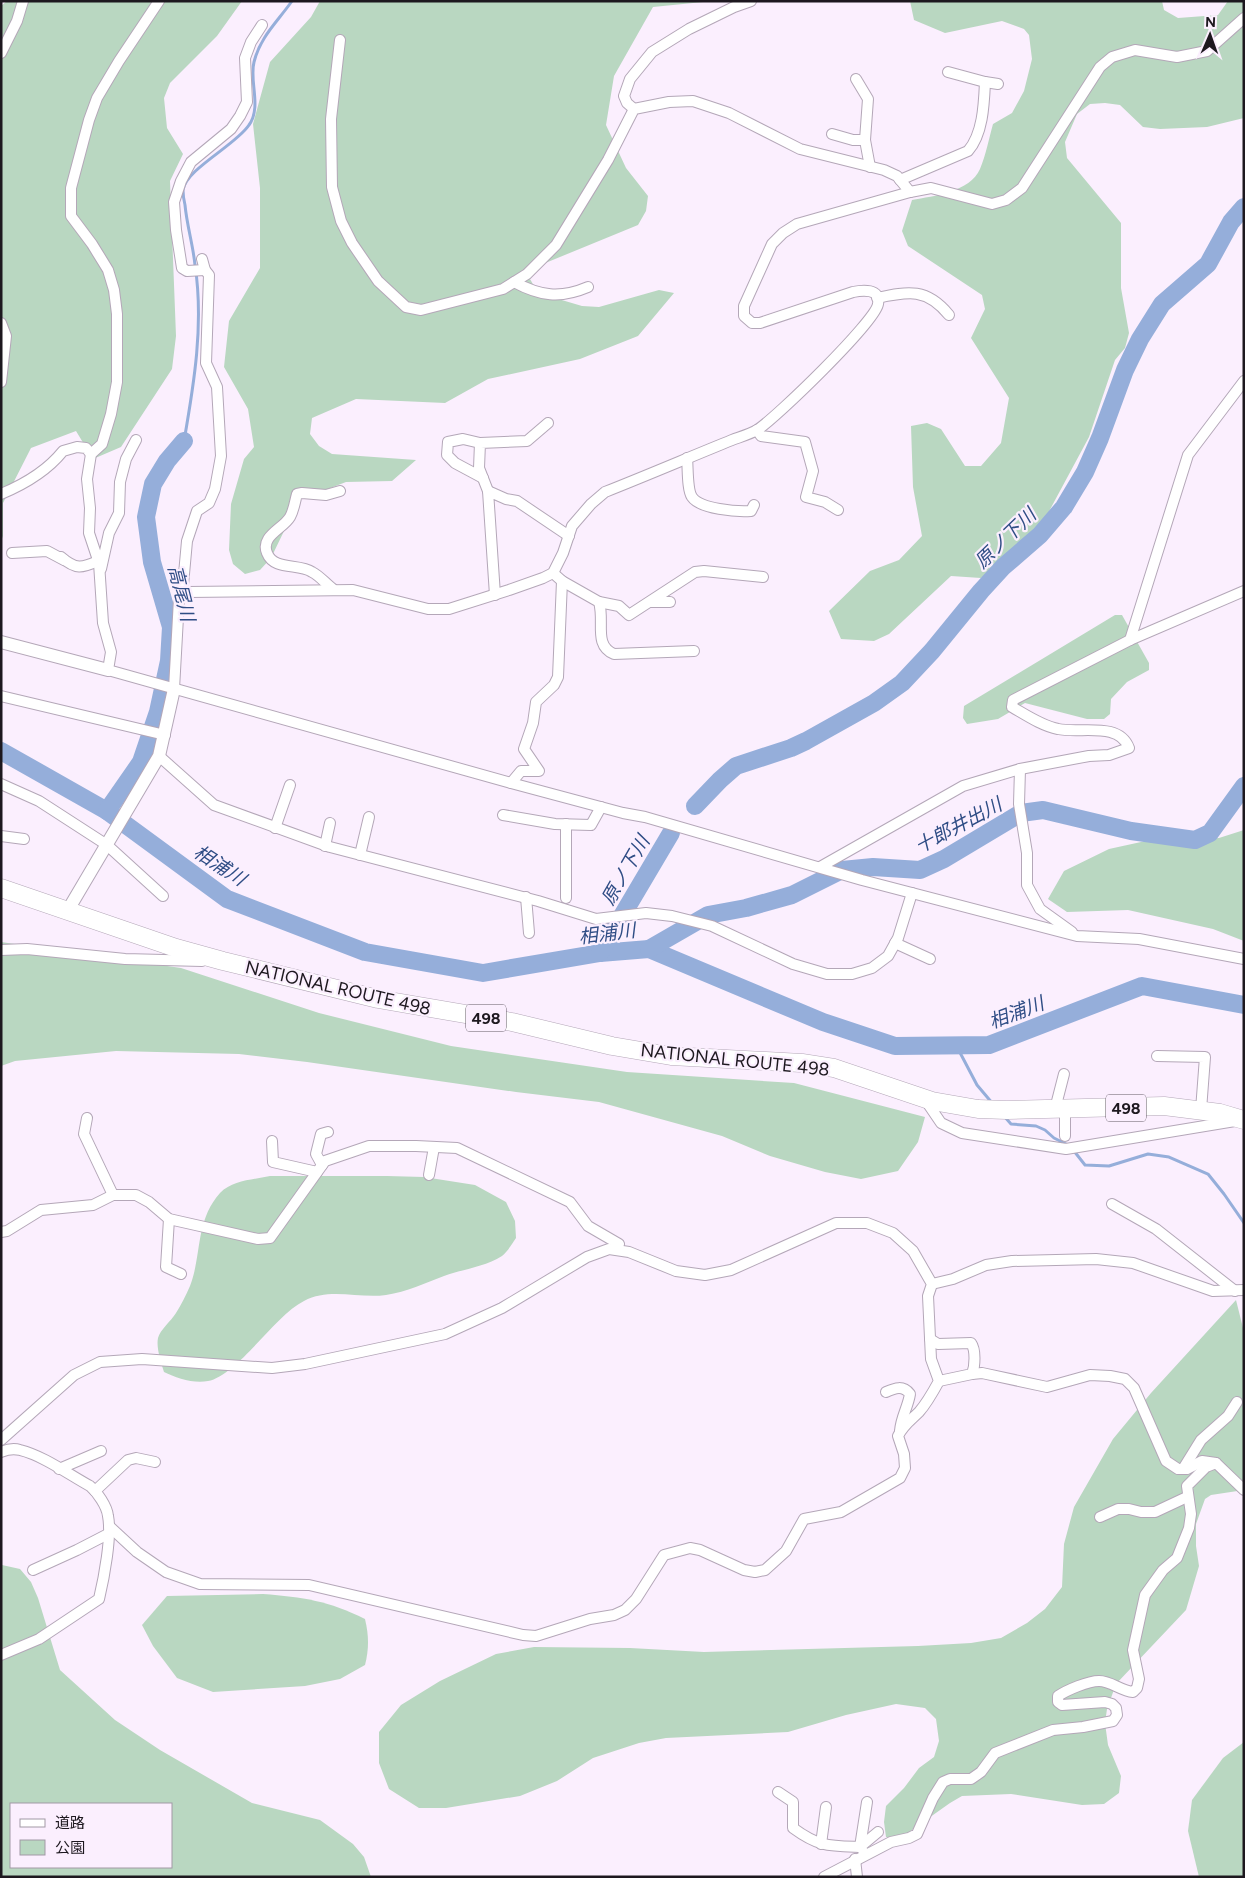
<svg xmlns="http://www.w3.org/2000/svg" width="1245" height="1878" font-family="Figtree,'Noto Sans JP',sans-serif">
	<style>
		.green { fill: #b9d7c1; fill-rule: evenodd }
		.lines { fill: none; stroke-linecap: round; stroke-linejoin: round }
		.stream { stroke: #95aeda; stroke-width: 3 }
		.river { stroke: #95aeda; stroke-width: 18 }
		.minor-casing { stroke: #b4a7b8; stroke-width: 12 }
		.tertiary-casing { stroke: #b4a7b8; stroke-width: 14 }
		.trunk-casing { stroke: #b4a7b8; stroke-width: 19 }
		.minor { stroke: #fff; stroke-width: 10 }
		.tertiary { stroke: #fff; stroke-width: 12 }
		.trunk { stroke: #fff; stroke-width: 18 }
		.labels { text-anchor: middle; stroke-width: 4.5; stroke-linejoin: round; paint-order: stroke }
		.shield { fill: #fbeffe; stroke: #605862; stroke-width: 1 }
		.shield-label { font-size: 16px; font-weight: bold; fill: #1d181f }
		.street-label { font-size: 18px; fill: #1d181f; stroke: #fbeffe }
		.water-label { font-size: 19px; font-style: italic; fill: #2f4d85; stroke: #fbeffe }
	</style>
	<rect width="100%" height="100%" fill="#fbeffe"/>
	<g class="green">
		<polygon points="7,1 242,1 217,36 170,83 164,98 167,128 183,154 170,181 176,336 172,369 121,447 93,459 76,431 31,448 3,503 3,536 1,541 1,6"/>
		<polygon points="320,1 713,1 653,7 614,76 606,125 626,168 648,196 646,211 638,225 538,266 530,279 538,293 582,306 599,307 659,290 674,293 638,336 580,359 488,379 445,403 356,399 312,418 310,434 319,446 332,454 416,460 392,481 346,482 299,500 271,558 260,570 245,574 233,564 229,550 231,504 244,459 254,447 248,409 224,367 229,321 260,268 260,188 253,124 270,62 311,17"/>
		<path d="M910,1h252l2,9 14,8 40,-3 10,-14h16v117l-37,9 -47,2 -17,-2 -23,-22 -15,-2 -15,1 -13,10 -12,28 2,16 54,65v65l8,45 -4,15 -10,12 -26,77 -57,106 -51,35 -30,-2 -62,58 -15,7 -33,-2 -12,-28 41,-40 29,-11 23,-24 -9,-49 -2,-61 16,-3 14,6 24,37h16l20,-23 8,-45 -38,-60 14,-29 -3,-14 -74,-49 -6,-15 10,-31c22,-4 58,-8 68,-31 6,-14 9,-31 13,-45l19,-11 12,-22 8,-32 -3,-24 -5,-6 -22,-8 -57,12 -31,-13z"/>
		<polygon points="1115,615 1122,615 1149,663 1149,670 1127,682 1111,699 1110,714 1104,719 1087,719 1025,703 998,719 967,724 963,718 964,706"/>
		<polygon points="1244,830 1244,941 1213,929 1128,910 1067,912 1048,899 1064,871 1109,849 1141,842 1219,838"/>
		<polygon points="1,942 181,968 319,1013 451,1046 627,1072 794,1083 925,1117 918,1142 898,1171 861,1179 825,1172 770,1156 722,1136 599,1102 516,1092 307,1062 239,1054 116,1051 15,1061 1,1066"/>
		<path d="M270,1176h117l37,1 51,8 31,17 9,19 1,17c-4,6 -9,14 -14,18 -17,11 -39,13 -58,20 -19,7 -37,16 -58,19 -27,4 -56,-8 -82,6 -30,15 -66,74 -96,80 -14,3 -32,-3 -44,-9 -3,-10 -8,-24 -6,-34 2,-8 13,-17 18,-25 5,-8 10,-18 14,-27 12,-31 5,-65 30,-93 13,-13 32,-13 50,-17z"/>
		<polygon points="1236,1300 1244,1332 1244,1490 1211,1495 1205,1499 1196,1524 1196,1546 1199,1566 1186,1610 1116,1684 1107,1709 1105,1723 1108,1745 1121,1776 1119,1793 1104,1804 1082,1805 1011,1794 962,1796 950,1803 902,1837 886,1837 884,1822 886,1806 904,1788 919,1768 934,1757 939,1741 936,1719 925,1708 896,1704 846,1715 788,1732 666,1738 639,1743 593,1758 557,1781 520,1796 446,1808 419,1808 389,1789 379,1763 379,1732 401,1705 440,1681 496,1654 534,1647 630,1648 704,1652 918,1646 971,1643 1001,1638 1027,1623 1045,1609 1062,1587 1064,1544 1074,1507 1113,1439 1151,1393"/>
		<path d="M2,1565l18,4 11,13 7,16 22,72 55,50 45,30 92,53 68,17 33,24 11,13 7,20h-370zM11,1804h160v63h-160z"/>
		<path d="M263,1594c40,3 66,7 102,25 4,17 4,30 0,46l-25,14 -35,7 -92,6 -36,-14 -24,-32 -11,-21 25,-29z"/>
		<polygon points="1244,1742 1244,1877 1199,1877 1188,1831 1192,1800 1223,1758"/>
	</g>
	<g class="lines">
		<g class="stream">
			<path d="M184,441c10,-57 20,-117 11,-176 -2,-20 -8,-39 -10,-60 -1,-4 -2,-10 -2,-15 3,-21 53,-45 66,-65 13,-18 0,-44 5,-63 6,-25 24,-41 38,-61"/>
			<polyline points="956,1045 977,1085 993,1104"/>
			<polyline points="1004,1116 1011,1124 1036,1126 1045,1130 1054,1138 1068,1145"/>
			<polyline points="1074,1151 1085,1165 1109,1166 1148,1154 1169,1157 1208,1174 1224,1194 1244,1223"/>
		</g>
		<g class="river">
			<polyline points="1,751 107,811 227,899 365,952 483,973 600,953 649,949 823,1022 895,1046 989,1045 1142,986 1244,1005"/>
			<polyline points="695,806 720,780 736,766 791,748 806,741 874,703 902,683 932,651 981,591 1003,567 1040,535 1064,507 1085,472 1100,438 1125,370 1140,339 1162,304 1208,264 1231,222 1244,207"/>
			<polyline points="107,811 141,762 158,712 169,661 171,627 152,562 146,517 153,484 167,461 184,441"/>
			<polyline points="649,949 708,915 746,908 792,895 842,870 873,867 920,870 944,859 1021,813 1043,810 1131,831 1195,840 1210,833 1244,786"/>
			<polyline points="600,953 671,833"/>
		</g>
		<defs>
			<g id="minor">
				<polyline points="159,1 119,61 97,98 89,120 71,188 71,216 92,244 108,270 114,290 117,314 117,382 111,414 102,444 91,454 87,479 90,508 89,533 99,563 103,623 111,652 108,670 511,783 623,813 645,817 862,880 1077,936 1139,939 1244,959"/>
				<polyline points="340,40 331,119 332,187 341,221 352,243 378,281 406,307 421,310 503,289 527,274 556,245 608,160 634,109 669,102 693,101 729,113 800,149 884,170 897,176 910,192"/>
				<polyline points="1,53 17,21 23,1"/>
				<polyline points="856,79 868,99 865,140 870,167"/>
				<polyline points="985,82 998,84"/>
				<polyline points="634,109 627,103 624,96 630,79 652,52 689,29 734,7 751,1"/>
				<polyline points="832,134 853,140 865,140"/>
				<path d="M900,180l68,-29c15,-17 16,-47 17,-69l-37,-10"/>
				<polyline points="205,270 187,271 182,268 176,230 174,202 181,181 191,162 231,129 240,116 247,102 245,58 251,42 262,25"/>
				<path d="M514,282c26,14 46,17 74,5"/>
				<path d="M877,298c32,-7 50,-10 72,17"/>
				<polyline points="1,323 6,336 1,382"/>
				<polyline points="757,430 761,436 805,442 813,471 806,497 825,502 838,510"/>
				<polyline points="480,443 463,439 448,442 447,455 455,463 483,478"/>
				<path d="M687,458c1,9 0,32 5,39 8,12 45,15 59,14l3,-6"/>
				<polyline points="488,491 479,468 480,443 527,441 548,423"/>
				<path d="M1,494c24,-10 46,-23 62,-43l14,-4 9,1 5,6"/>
				<polyline points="12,553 47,551 64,560"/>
				<path d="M61,557c15,13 21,11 37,4"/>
				<polyline points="101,569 109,533 119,513 120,482 126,459 136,440"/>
				<path d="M562,581l37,21c6,20 -6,43 15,52l80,-3"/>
				<path d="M333,589c-7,-5 -13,-13 -21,-17 -13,-9 -38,-1 -45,-19 -7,-17 16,-24 23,-36 4,-7 5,-16 7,-23l5,-1 24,2 14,-4"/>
				<polyline points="495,595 488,491 506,499 517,501 569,536"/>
				<polyline points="182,596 187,541 197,511 209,503 215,489 221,456 217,387 206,363 209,275 205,270 202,259"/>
				<polyline points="599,602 619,606 629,615 695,572 704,571 763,577"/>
				<polyline points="651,602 670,602"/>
				<polyline points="1130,640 1188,455 1244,381"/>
				<path d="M174,689l5,-90 9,-7 165,-2 75,19h21l60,-19 34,-12 10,-5 10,-20 9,-27 19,-22 14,-12c43,-17 85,-35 127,-52 8,-3 18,-6 25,-10 18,-11 119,-109 121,-126 3,-16 -16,-14 -25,-12l-93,31h-8l-8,-7v-10l28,-62 11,-11 14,-9 113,-32 21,-4 61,16 14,-4 16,-12 78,-121 12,-10 23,-7 42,7 30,-6 37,-33"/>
				<polyline points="1,696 165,735"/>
				<polyline points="159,756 214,805 330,847 538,901 596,919 646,913 672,916 712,926 793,964 827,974 852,974 872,968 888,956 898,938 912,893"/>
				<polyline points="1020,769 1019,804 1027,853 1027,885 1040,909 1072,932"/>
				<polyline points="511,783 521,771 539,771 524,749 533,723 536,702 554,685 558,677 562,581 553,573"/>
				<polyline points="1,784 39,801 107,845 163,896"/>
				<polyline points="503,815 555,824 591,825 601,807"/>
				<polyline points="566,824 566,898"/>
				<polyline points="275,828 290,785"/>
				<polyline points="1,836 24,839"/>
				<polyline points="325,846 330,823"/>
				<polyline points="360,855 369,817"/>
				<path d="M820,867l143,-81 57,-17 69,-13 20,-1 20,-7c-10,-27 -49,-14 -71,-19 -16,-3 -32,-14 -46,-22l1,-7 117,-60 114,-49"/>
				<polyline points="526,897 529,933"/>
				<polyline points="895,943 930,959"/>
				<polyline points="1,950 27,949 125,959 202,961"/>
				<polyline points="1157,1056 1205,1057 1201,1110"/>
				<polyline points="924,1098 941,1123 962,1133 1066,1149 1235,1121"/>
				<polyline points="1055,1109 1064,1074"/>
				<polyline points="1065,1109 1065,1136"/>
				<polyline points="87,1118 84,1134 113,1195"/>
				<polyline points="272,1141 273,1162 317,1172"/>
				<polyline points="322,1165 316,1154 321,1134 328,1132"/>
				<polyline points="429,1175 434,1147"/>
				<polyline points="1112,1204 1156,1229 1235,1291"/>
				<polyline points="169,1219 166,1267 181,1274"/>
				<polyline points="1,1232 7,1231 41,1210 93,1205 113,1195 136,1195 149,1202 169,1219 258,1239 270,1238 325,1161 369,1146 416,1146 457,1148 570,1202 588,1226 619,1244"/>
				<polyline points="932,1284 953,1279 986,1265 1012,1261 1096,1259 1133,1263 1213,1291 1244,1290"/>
				<path d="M930,1339l8,5 33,-1c5,7 4,23 1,31l-33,7"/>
				<polyline points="972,1374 982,1373 1047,1387 1090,1375 1110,1376 1125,1379 1134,1388 1166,1461 1178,1469 1187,1469 1202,1461 1216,1463 1244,1490"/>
				<path d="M886,1392c9,-4 17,-7 24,2 -2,13 -9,23 -10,37"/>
				<path d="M1,1440l73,-65 26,-13 42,-3 130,9 33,-4 140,-30 57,-26 85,-51 22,-8 20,3 47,19 29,4 26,-5 105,-47h31l26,10 20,18 19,33 -4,12 3,63 8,22c-6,11 -12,22 -20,31 -8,8 -16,13 -21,24l6,18 1,14 -5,10 -59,34 -37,7 -18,32 -21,19 -10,2 -11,-2 -44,-20 -10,-2 -26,7 -28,44 -11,11 -11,5 -24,4 -54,17 -13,-1 -214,-50 -109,-1 -34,-12 -29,-20 -28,-26"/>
				<path d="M1,1452c7,-3 12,-4 19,-2 24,6 48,24 70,36 7,6 17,20 18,30 4,20 -4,62 -9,83l-60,40 -38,16"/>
				<polyline points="59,1469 101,1451"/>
				<polyline points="1183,1469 1201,1440 1228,1416 1237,1402"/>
				<polyline points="95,1491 128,1460 136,1458 155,1462"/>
				<polyline points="1100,1517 1118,1509 1129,1509 1141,1512 1155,1512 1187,1497"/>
				<polyline points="33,1570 77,1550 108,1534"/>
				<path d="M778,1792l15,10v26c26,19 36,18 67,19l7,-45"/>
				<polyline points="821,1844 826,1807"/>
				<polyline points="862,1849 860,1847 878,1832"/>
				<polyline points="855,1859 857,1877"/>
				<path d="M824,1877l67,-35 18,-4 8,-4 16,-36 10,-16 7,-3h21l10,-7 14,-19 58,-23 30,-3 30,-6 4,-6 -1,-7 -4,-4 -7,-2 -43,3 -4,-3v-6c9,-6 30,-15 41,-15 12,0 22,10 34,11l4,-4 2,-9 -6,-29 12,-55 18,-25 14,-12 12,-30 2,-14 -4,-28 19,-19 10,-4"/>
			</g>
			<g id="tertiary">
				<polyline points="1,642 108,670"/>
				<polyline points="68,910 159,756 174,689"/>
			</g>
			<polyline id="trunk" points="1,888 176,948 223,961 378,999 512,1022 612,1046 671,1056 802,1063 834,1068 932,1101 978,1109 1007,1110 1164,1106 1220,1113 1244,1120"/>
		</defs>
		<use href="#minor" class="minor-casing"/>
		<use href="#tertiary" class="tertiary-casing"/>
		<use href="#trunk" class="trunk-casing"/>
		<use href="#minor" class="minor"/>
		<use href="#tertiary" class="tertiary"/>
		<use href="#trunk" class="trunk"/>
	</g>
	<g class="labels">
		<g class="shield">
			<rect x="466" y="1004.5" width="40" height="27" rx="4"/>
			<rect x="1106" y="1094.5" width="40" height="27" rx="4"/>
		</g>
		<g class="shield-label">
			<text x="486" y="1024">498</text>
			<text x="1126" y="1114">498</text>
		</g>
		<g class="street-label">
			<text transform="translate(338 988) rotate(13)" y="6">NATIONAL ROUTE 498</text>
			<text transform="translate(735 1060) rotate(6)" y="6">NATIONAL ROUTE 498</text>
		</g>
		<g class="water-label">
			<text transform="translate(1005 538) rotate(-44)" y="7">原ノ下川</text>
			<text transform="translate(182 593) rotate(76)" y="7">高尾川</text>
			<text transform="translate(958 825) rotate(-28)" y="7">十郎井出川</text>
			<text transform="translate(220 865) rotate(33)" y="7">相浦川</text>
			<text transform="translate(625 870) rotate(-60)" y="7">原ノ下川</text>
			<text transform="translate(607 933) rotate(-7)" y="7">相浦川</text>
			<text transform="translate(1016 1012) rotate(-21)" y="7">相浦川</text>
		</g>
	</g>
	<rect width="1245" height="1878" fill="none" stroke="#1d181f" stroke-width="5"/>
	<rect x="10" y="1803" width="162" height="65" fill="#fbeffe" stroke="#a299a5"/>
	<rect x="20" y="1819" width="25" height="8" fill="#ffffff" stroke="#a299a5"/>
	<text x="55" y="1828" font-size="15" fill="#1d181f">道路</text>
	<rect x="20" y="1840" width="25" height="15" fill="#b9d7c1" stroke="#a299a5"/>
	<text x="55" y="1853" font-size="15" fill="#1d181f">公園</text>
	<g transform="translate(1210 35) rotate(2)" stroke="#fbeffe" stroke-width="4" paint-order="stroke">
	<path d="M0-4L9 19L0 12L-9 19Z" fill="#1d181f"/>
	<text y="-8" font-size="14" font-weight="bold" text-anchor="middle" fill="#1d181f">N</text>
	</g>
</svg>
